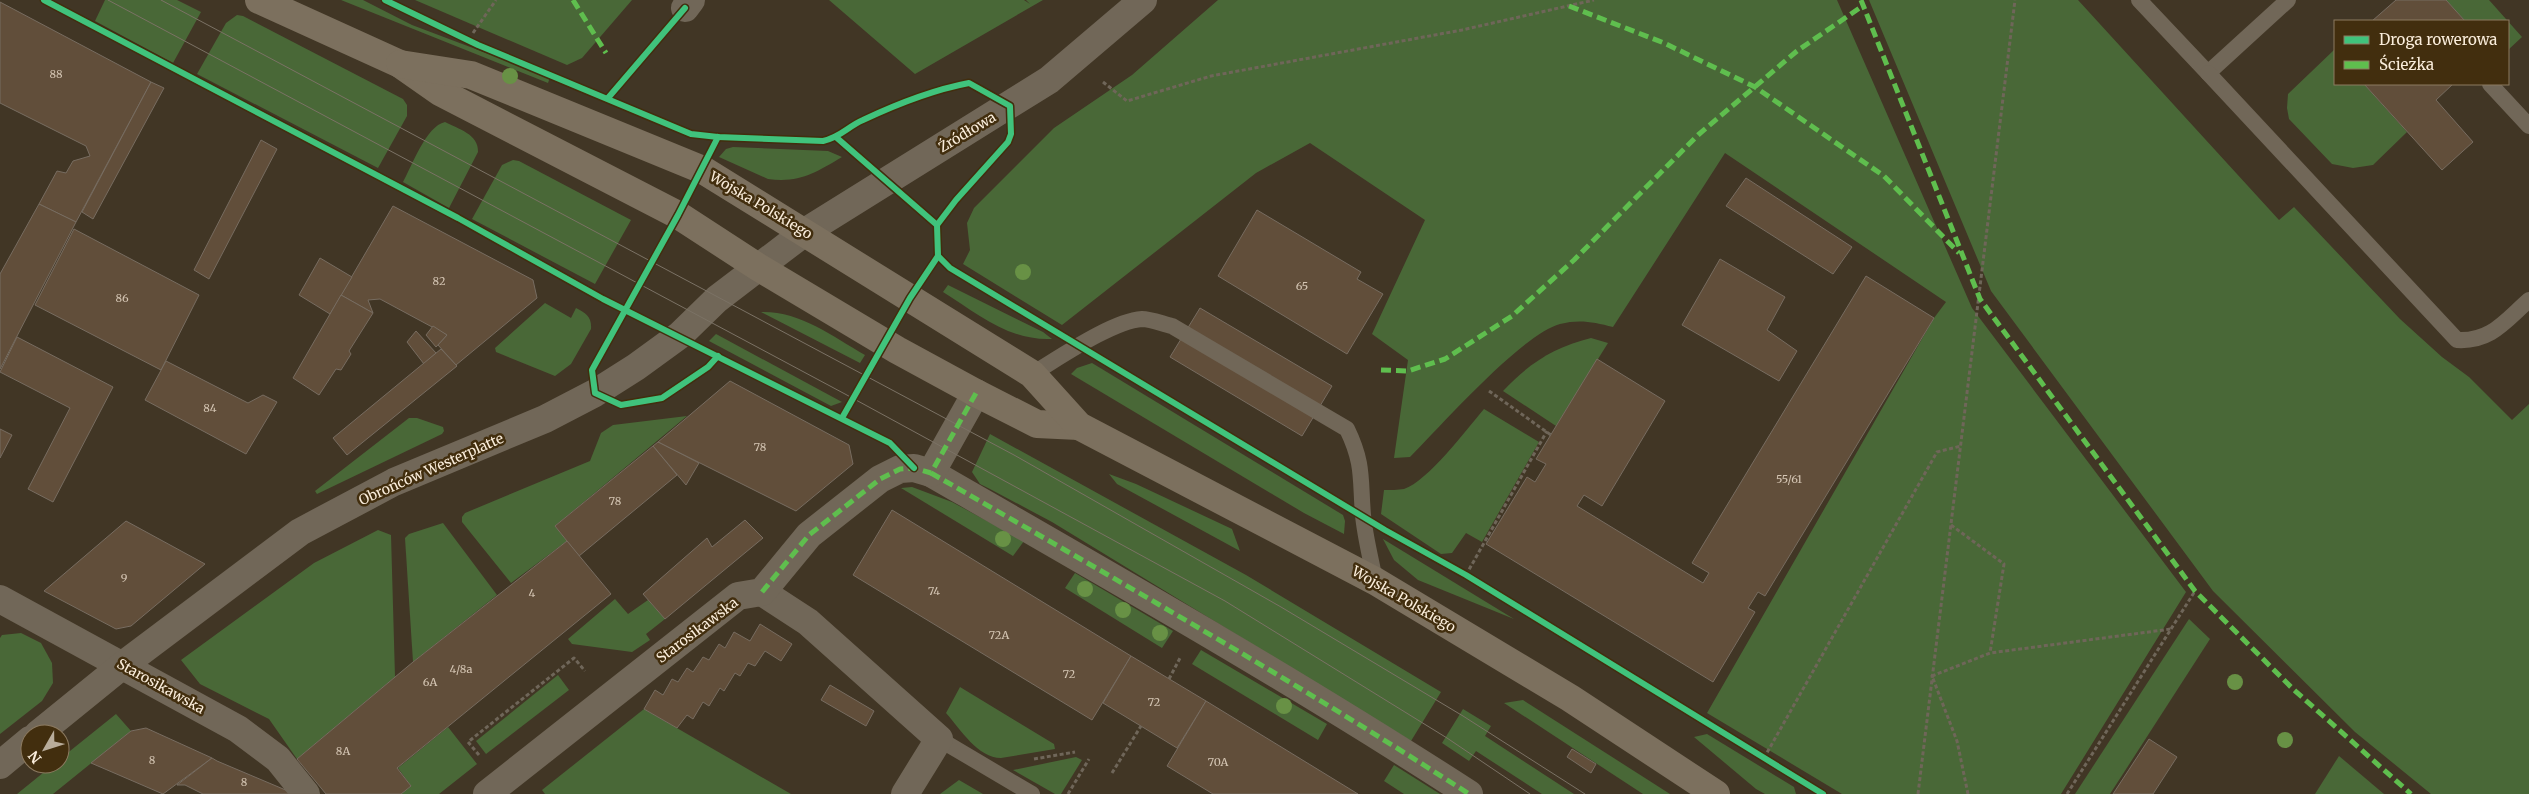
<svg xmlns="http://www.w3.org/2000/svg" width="2529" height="794" font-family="Merriweather,serif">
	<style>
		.green { fill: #496837 }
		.building { fill: #614e3a; stroke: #776c60 }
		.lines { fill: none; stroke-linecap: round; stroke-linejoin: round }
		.path { stroke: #6f6659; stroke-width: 3; stroke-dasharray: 4 2.5; stroke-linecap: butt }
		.service { stroke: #716758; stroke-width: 16 }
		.minor { stroke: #716758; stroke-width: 28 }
		.tertiary { stroke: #716758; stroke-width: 28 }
		.secondary { stroke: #7c705e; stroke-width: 28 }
		.tram { stroke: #7b7265; stroke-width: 1 }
		.quiet { stroke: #5fbe4e; stroke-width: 5; stroke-dasharray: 10 5; stroke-linecap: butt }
		.cycleway-casing { stroke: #422e0e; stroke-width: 9 }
		.cycleway { stroke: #40c37c; stroke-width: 6 }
		.tree { fill: #689145 }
		.labels { text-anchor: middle; stroke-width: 5; stroke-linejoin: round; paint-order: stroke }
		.number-label { font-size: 11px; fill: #d4c5b3 }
		.street-label { font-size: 14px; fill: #faeddb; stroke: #422e0e }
	</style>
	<rect width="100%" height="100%" fill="#413625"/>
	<g class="green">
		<polygon points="105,0 177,0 201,12 173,63 95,21"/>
		<polygon points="341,0 363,0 412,25 550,77 548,83"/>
		<polygon points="415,0 632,0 582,58 567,65"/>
		<polygon points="829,0 1024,0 1030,4 1026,0 1043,0 915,74"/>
		<path d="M1218,0h619l135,308 214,284 -125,202h-219l-135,-81 227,-395 12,-16 -221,-149 -112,174c-19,-5 -34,-8 -53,-3 -38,10 -119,102 -150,133l-16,1 14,-98 -36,-26 53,-114 -115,-77 -54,30 -194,152 -99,-61 7,-14 -3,-27 7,-15 80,-80 78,-53z"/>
		<polygon points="1869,0 2078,0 2279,220 2294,207 2400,319 2442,357 2469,377 2512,420 2529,404 2529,794 2431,794 2355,732 2213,591 1991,291"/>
		<polygon points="2446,0 2489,0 2522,37 2508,50 2508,21 2465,21"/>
		<polygon points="237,15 243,16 403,99 407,105 407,116 378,168 197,74 226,23"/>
		<polygon points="2334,50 2335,84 2364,84 2407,132 2373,165 2353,168 2332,164 2289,119 2287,108 2288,94"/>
		<path d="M445,122c13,7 34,12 33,30l-29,56 -46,-26c9,-16 23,-56 42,-60z"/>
		<path d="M733,147l95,4 14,6c-27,16 -42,26 -74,22l-49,-22 7,-8z"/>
		<polygon points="513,160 519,161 631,220 595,284 472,219 502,165"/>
		<path d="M948,285l95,47 9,7c-43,2 -74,-25 -109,-47z"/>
		<path d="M545,303l26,15 5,-10c10,5 16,9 15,21l-20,35 -16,12 -59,-24 -1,-4z"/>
		<path d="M761,312c39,-1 71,24 104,43l-5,8z"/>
		<polygon points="716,334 842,402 831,406 709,341"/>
		<path d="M1591,338l17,5 -52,83 -53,-35c25,-27 51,-44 88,-53z"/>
		<polygon points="1092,363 1343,515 1345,521 1344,534 1304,513 1071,374 1077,368"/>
		<path d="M1484,409l55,33 -57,100 -16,-9 -14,20 -11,1 -60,-40 3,-24c6,0 14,0 20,-1 24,-8 62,-59 80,-80z"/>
		<polygon points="687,416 555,526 567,541 511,583 462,522 462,517 465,513 590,461 601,433 613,425"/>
		<polygon points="409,418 417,418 443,427 444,431 442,434 317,494 315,491"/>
		<polygon points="990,434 1246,575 1441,692 1411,741 1052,522 990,489 980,484 972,472"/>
		<polygon points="1109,474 1136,484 1232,529 1240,551 1117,484"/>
		<polygon points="912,487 952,502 1024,541 1013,556 901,488"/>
		<polygon points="443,523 497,595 413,662 405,538 409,534"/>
		<polygon points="378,530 391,535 395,677 297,759 269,719 200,684 181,660 314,563"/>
		<polygon points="1383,539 1514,619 1418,580 1394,560"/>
		<polygon points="1075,573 1173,631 1162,648 1065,588"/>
		<polygon points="615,599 628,614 648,600 665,619 646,634 650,640 632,652 572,644 568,639"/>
		<polygon points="2189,619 2210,639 2110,794 2075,794"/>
		<polygon points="21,633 41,643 52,663 53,683 42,701 0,734 0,638 2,635"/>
		<polygon points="1201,650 1327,724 1318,740 1192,664"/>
		<polygon points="558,675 569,690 486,754 476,741"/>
		<path d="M960,687l94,57 1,5 -54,9c-23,0 -40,-28 -55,-45z"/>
		<polygon points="1523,700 1670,794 1643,794 1504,703"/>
		<polygon points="644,709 791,794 545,794 542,790"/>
		<polygon points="1463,709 1491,726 1485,736 1574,794 1542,794 1476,751 1469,761 1442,743"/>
		<polygon points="116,714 131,731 53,794 17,794 54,764 60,764 60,759"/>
		<polygon points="448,727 477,764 439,794 401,794 411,786 398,768"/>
		<polygon points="1707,734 1794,787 1796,794 1765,794 1756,789 1694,737"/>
		<polygon points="2339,756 2384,794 2315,794"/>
		<polygon points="1076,757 1082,760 1061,794 1055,794 1013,770"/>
		<polygon points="1394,765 1440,794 1404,794 1384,781"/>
		<polygon points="959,780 983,794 940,794"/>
	</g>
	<g class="building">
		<polygon points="2396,0 2446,0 2465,21 2372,21"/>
		<polygon points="0,2 151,82 76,222 39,204 57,171 66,173 73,161 90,156 86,146 0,103"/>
		<polygon points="151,82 164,88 93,219 82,212"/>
		<polygon points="2364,84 2453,84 2436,100 2473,142 2442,170"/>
		<polygon points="261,140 277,149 209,279 194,270"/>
		<polygon points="1746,178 1852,247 1833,274 1726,206"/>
		<polygon points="39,204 76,222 0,369 0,274"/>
		<polygon points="393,206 533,280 537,298 456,365 438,345 447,335 380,299 368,300 373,313 341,295"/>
		<polygon points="1257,210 1361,272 1357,279 1383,294 1347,354 1218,276"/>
		<polygon points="74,229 199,295 161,370 35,305"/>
		<polygon points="320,258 352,277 330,314 299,295"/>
		<polygon points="1720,259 1785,297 1767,330 1797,351 1779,381 1682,325"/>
		<polygon points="1866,276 1934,318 1765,596 1758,592 1748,608 1755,612 1713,682 1486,544 1527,477 1535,482 1546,464 1536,459 1597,359 1665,401 1602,506 1584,495 1577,506 1703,583 1709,573 1692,563"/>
		<polygon points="341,295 373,313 349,351 351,354 341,370 336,369 319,395 293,378"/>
		<polygon points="1200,308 1332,386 1302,436 1170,357"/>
		<polygon points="433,326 447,335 436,347 426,335"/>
		<polygon points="416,331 436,353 424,364 407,342"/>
		<polygon points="17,337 113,387 53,502 28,489 70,408 0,372"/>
		<polygon points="441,349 457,366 347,455 333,438"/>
		<polygon points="166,361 248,403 263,395 277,402 246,454 145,400"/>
		<polygon points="730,381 849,445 853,464 796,511 658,442"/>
		<polygon points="0,429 12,435 0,458"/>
		<polygon points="658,442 699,463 686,485 653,446"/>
		<polygon points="653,446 677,475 579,556 555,526"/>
		<polygon points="892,510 1131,656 1092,720 853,575"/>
		<polygon points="745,520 763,538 665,619 643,594 707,538 712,547"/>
		<polygon points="126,521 205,564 131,626 116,629 44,591"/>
		<polygon points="567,541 611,594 397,768 411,786 401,794 326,794 297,759 413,662"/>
		<polygon points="760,624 792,644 781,661 765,651 755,666 748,663 740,676 735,673 724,691 720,688 709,706 703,702 693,719 687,715 677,728 644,709 655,690 663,695 672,679 678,682 687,668 693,672 703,657 709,660 719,644 725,648 734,632 750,641"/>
		<polygon points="1131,656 1206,701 1177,748 1103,703"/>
		<polygon points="830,685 874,711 866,726 821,700"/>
		<polygon points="1206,701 1358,794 1213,794 1167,766"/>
		<polygon points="146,728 212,758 163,794 91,763 131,731"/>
		<polygon points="2149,739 2177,757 2153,794 2113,794"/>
		<polygon points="1572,749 1596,764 1591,773 1567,757"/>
		<polygon points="212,758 217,761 295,794 203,794 185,785 177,785"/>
	</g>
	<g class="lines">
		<g class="path">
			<polyline points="473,33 496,0"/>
			<polyline points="1103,82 1127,101 1211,76 1462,30 1594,0"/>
			<polyline points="1489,391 1551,435"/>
			<polyline points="1951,525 2004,564 1990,653"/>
			<polyline points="1466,575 1547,431"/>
			<polyline points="1169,679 1180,658"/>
			<polyline points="479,755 468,742 574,658 585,671"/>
			<polyline points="1764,758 1937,452 1961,446"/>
			<polyline points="1034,759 1075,752"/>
			<polyline points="1112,773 1141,726"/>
			<polyline points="1068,794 1089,759"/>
			<polyline points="1918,794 2015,0"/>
			<polyline points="1968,794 1957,741 1932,676 1990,653 2171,629"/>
			<polyline points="2067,794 2195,591"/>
		</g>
		<g class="service">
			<polyline points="2139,0 2208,73 2288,0"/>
			<path d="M2208,73l249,267c34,2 48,-19 72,-40"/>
			<polyline points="2490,84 2529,126"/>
			<path d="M1032,374c27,-16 80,-53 110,-55 9,0 21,5 30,7l175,103c17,35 13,50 16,86 2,22 8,44 12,66"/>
			<polyline points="939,739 1032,794"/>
		</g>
		<g class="minor">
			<polyline points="685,8 691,0"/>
			<path d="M931,473c181,104 362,207 538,321"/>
			<polyline points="762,592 808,622 939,739 905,794"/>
			<polyline points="0,599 238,729 278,759 306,794"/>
			<polyline points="487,794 738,596 762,592 809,535 880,479 900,469 914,468 931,473 976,393"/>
		</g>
		<g class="tertiary">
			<polyline points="38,734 123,665 300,532 394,482 545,419 595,393 636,367 680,335 717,299 805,232 1049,80 1143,0"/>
			<polyline points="0,765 30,740"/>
		</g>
		<g class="secondary">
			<polyline points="259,0 400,64 440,92 678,215 758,267 897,350 976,393 1037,424 1079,426"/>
			<polyline points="400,64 471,75 703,170 1032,374 1079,426 1375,581 1570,698 1716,794"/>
		</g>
		<g class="tram">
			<polyline points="108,0 845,394 1225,601 1447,738 1530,794"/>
			<polyline points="161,0 1014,455 1281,607 1463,716 1585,794"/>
		</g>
		<g class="quiet">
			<polyline points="573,0 606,53"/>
			<polyline points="1861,0 1980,299 2195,591 2293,689 2411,794"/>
			<polyline points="1569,6 1664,43 1755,87 1884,176 1959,253"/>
			<polyline points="1381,370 1408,371 1445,359 1512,316 1574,260 1698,135 1797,51 1864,5"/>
			<path d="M931,473c181,104 362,207 538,321"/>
			<polyline points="762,592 809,535 880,479 900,469 914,468 931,473 976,393"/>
		</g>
		<defs>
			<g id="cycleway">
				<polyline points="44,0 458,218 603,299 890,443 914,468"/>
				<path d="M385,0l93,45 213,89 27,3 105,4c18,-4 24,-14 40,-21 34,-16 69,-30 106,-37l41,23 1,28 -3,8 -52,58 -19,25 1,31 12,12 435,262 81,45 357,219"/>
				<polyline points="608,98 685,8"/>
				<polyline points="837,138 937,225"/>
				<polyline points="718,356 708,367 662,398 621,405 595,393 592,370 678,215 718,137"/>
				<polyline points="842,418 910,298 938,256"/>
			</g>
		</defs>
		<use href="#cycleway" class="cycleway-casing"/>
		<use href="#cycleway" class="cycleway"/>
	</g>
	<g class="tree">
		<circle cx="510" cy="76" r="8"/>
		<circle cx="1023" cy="272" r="8"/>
		<circle cx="1003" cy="539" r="8"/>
		<circle cx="1085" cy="589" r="8"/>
		<circle cx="1123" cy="610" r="8"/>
		<circle cx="1160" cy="633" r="8"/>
		<circle cx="2235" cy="682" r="8"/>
		<circle cx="1284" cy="706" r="8"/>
		<circle cx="2285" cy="740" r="8"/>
	</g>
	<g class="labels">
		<g class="number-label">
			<text x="56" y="78">88</text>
			<text x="439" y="285">82</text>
			<text x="1302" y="290">65</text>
			<text x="122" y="302">86</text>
			<text x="210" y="412">84</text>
			<text x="760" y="451">78</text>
			<text x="1789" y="483">55/61</text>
			<text x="615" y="505">78</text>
			<text x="124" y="582">9</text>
			<text x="934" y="595">74</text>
			<text x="532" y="597">4</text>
			<text x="999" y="639">72A</text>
			<text x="461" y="673">4/8a</text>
			<text x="1069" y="678">72</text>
			<text x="430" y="686">6A</text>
			<text x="1154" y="706">72</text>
			<text x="343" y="755">8A</text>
			<text x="152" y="764">8</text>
			<text x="1218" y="766">70A</text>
			<text x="244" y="786">8</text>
		</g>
		<g class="street-label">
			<text transform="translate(967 132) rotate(-31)" y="5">Źródłowa</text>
			<text transform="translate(761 205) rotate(31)" y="5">Wojska Polskiego</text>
			<text transform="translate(431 469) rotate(-24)" y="5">Obrońców Westerplatte</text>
			<text transform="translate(1404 599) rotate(30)" y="5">Wojska Polskiego</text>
			<text transform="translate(697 630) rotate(-37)" y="5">Starosikawska</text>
			<text transform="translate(161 686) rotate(29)" y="5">Starosikawska</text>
		</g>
	</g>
	<rect x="2334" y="20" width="175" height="65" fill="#422e0e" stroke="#8c7a60"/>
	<rect x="2344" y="36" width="25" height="8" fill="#40c37c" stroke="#8c7a60"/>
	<text x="2379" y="45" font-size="15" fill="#faeddb">Droga rowerowa</text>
	<rect x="2344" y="61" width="25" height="8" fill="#5fbe4e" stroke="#8c7a60"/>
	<text x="2379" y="70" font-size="15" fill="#faeddb">Ścieżka</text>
	<g transform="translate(45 749) rotate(231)"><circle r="24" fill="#422e0e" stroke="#8c7a60"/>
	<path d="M0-4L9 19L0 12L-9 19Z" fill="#b9ad9b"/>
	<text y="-8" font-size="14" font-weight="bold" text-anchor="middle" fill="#faeddb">N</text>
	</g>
</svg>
